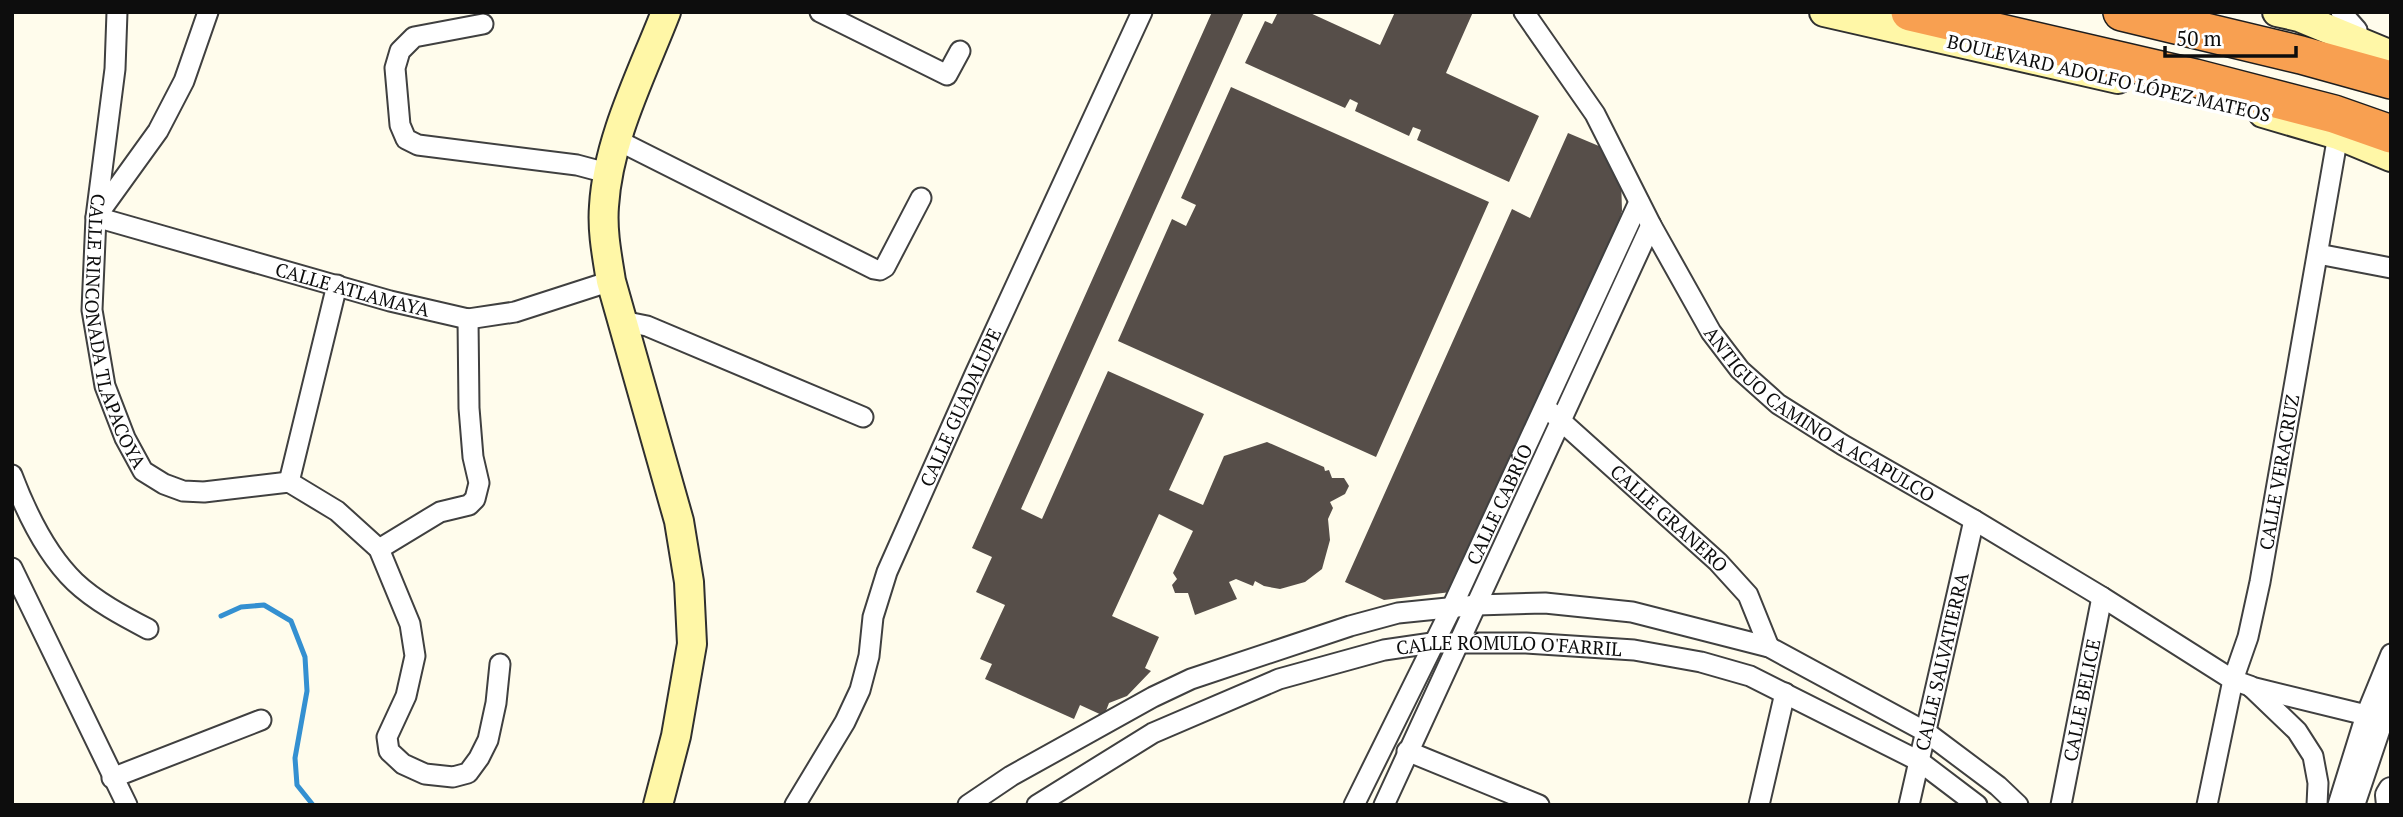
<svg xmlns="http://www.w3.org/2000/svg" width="2403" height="817" font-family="'PT Serif',serif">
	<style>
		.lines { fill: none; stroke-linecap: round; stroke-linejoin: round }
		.stream { stroke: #3490d1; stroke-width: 5 }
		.building { fill: #564e49 }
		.minor-casing { stroke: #404040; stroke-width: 23 }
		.tertiary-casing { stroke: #404040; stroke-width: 28 }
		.secondary-casing { stroke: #2f2f2f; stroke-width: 32 }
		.motorway-casing { stroke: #1e1e1e; stroke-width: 40 }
		.minor { stroke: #fff; stroke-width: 19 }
		.tertiary { stroke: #fff; stroke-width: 24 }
		.secondary { stroke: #fff7a7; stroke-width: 28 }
		.motorway { stroke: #f8a051; stroke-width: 37 }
		.labels { text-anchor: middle; stroke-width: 7; stroke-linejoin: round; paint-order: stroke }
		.street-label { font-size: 19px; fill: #0d0d0d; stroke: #fff }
	</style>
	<rect width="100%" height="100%" fill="#fffcec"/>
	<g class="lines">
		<polyline class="stream" points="221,616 241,607 264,605 291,621 305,657 307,691 295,758 297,785 313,805"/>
	</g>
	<g class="building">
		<polygon points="1212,12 1244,12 1021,509 1042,519 1108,371 1204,414 1169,490 1203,505 1224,456 1267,442 1324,467 1325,471 1329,470 1332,478 1344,478 1349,486 1345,494 1330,502 1333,508 1328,519 1330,540 1322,569 1305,582 1280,589 1264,586 1255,581 1253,586 1236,579 1229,582 1237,599 1195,615 1188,593 1175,593 1172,585 1177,579 1173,573 1193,531 1159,514 1112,616 1159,637 1145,668 1151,671 1127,696 1109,703 1104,716 1080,705 1074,719 985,679 992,664 980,659 1005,605 976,592 992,557 972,548"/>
		<polygon points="1278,12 1308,12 1380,45 1395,12 1473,12 1446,73 1539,116 1509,182 1417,140 1421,130 1413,127 1409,136 1355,111 1358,103 1350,99 1345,108 1245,63 1265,21 1272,24"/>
		<polygon points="1231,87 1489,202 1376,457 1118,341 1172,219 1186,226 1196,205 1181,198"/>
		<polygon points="1568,133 1606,149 1621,177 1622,211 1612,242 1451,592 1384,600 1345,582 1512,209 1530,218"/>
	</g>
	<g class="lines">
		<defs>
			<g id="minor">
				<path id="s1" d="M117,12l-2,57 -19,148 -4,93 13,76 20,52 18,33 21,13 19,7 21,1 85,-10 48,29 42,38 31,75 5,32 -9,40 -19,41 2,14 14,13 22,10 28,3 15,-4 11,-15 9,-18 8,-37 4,-39"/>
				<path id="s2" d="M208,12l-24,69 -26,50 -62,86 294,84 78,18 47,-7 96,-31"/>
				<polyline points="820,12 947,75 960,51"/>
				<path id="s3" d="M1524,12l71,102 56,111 60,107 29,38 38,34 65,41 131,75 128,77 131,83 17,6 47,45 16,25 5,27 -1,22"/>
				<polyline points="2341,12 2357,30"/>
				<polyline points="483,24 414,37 400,51 395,68 400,125 406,139 418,145 577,165 607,173"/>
				<polyline points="617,140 874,269 880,270 885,267 921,198"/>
				<polyline points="2318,254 2391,268"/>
				<polyline points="622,321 647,326 863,417"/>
				<path id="s4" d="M1551,412l167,150 30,33 21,52"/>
				<path d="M12,475c14,37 34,79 63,107 20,19 48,34 73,47"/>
				<polyline points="289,482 337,285"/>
				<polyline points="379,549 440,512 469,505 475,499 479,483 473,457 469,408 468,319"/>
				<polyline points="12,568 127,805"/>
				<polyline points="2251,687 2366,715"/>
				<polyline points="1407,751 1539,805"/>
				<polyline points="112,778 261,720"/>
				<path id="s5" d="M795,805l50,-83 15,-32 9,-34 4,-39 14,-45 88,-198 167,-362"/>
				<polyline points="968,805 1011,776 1153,697 1191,679 1350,626 1398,613 1477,605 1545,603 1632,612 1769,647 1926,732 1998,786 2018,805"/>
				<path id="s6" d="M1037,805l116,-72 126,-54 105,-29 48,-7h94l108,7 67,12 49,14 169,85 58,44"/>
				<path id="s7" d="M1354,805l98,-198 187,-405"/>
				<polyline points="1384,805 1651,225"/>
				<polyline points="1759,805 1785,693"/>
				<path id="s8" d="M1909,805l65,-285"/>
				<path id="s9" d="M2061,805l41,-208"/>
				<path id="s10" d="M2207,805l26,-125 15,-43 12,-55 78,-447"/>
				<polyline points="2338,805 2366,715 2391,654"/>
			</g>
			<g id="tertiary">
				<polyline points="2352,805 2391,689"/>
				<polyline points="2389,805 2388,795 2391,790"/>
			</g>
			<g id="secondary">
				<polyline points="1824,12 2118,79"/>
				<polyline points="2277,12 2299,17 2391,55"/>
				<polyline points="2263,113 2338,135 2391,157"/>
				<path d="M658,805l18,-69 16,-92 -3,-62 -10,-61 -68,-240c-4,-25 -9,-50 -7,-75 4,-67 38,-132 62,-194"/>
			</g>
			<g id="motorway">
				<polyline points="1910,12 2195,78 2334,114 2391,134"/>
				<polyline points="2122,12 2301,55 2391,80"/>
			</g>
		</defs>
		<use href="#minor" class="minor-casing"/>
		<use href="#tertiary" class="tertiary-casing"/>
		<use href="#secondary" class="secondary-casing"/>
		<use href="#motorway" class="motorway-casing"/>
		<use href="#minor" class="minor"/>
		<use href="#tertiary" class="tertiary"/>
		<use href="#secondary" class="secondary"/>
		<use href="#motorway" class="motorway"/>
	</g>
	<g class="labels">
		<g class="street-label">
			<text transform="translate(2109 78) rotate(13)" y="7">BOULEVARD ADOLFO LÓPEZ MATEOS</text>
			<text dy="7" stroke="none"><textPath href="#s2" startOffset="502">CALLE ATLAMAYA</textPath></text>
			<text dy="7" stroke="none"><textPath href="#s1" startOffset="324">CALLE RINCONADA TLAPACOYA</textPath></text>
			<text dy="7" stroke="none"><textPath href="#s5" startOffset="434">CALLE GUADALUPE</textPath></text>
			<text dy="7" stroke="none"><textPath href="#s3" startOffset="509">ANTIGUO CAMINO A ACAPULCO</textPath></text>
			<text dy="7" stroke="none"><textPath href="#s10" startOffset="341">CALLE VERACRUZ</textPath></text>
			<text dy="7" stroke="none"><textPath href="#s7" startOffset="334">CALLE CABRÍO</textPath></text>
			<text dy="7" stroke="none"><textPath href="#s4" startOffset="159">CALLE GRANERO</textPath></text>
			<text dy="7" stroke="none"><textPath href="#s6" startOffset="508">CALLE RÓMULO O'FARRIL</textPath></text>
			<text dy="7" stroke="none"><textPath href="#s8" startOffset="147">CALLE SALVATIERRA</textPath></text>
			<text dy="7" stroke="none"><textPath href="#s9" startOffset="107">CALLE BELICE</textPath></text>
		</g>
	</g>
	<rect width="2403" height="817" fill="none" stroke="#0d0d0d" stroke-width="28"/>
	<path d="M2165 46v10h131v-10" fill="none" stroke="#0d0d0d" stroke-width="3.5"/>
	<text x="2176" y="46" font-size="21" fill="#0d0d0d" stroke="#ffffff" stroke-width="5" paint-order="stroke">50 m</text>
</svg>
